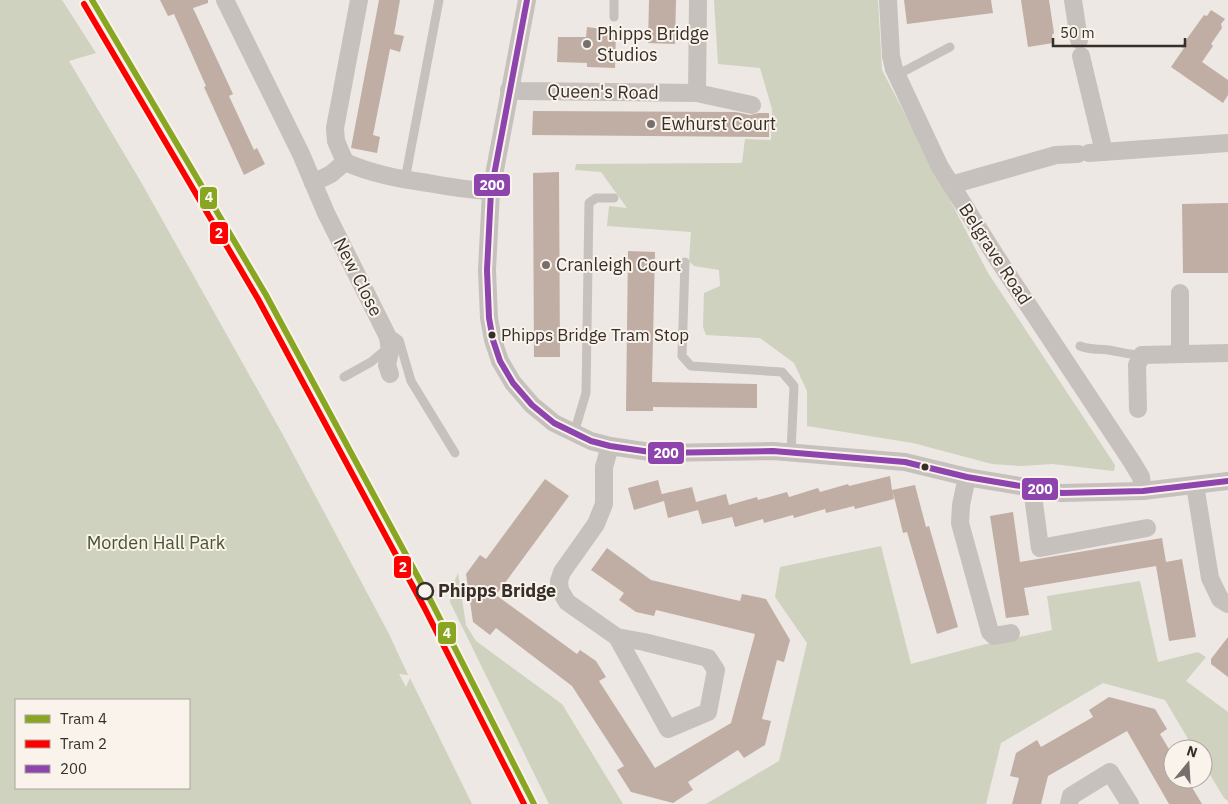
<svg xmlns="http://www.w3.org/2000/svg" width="1228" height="804" font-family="'IBM Plex Sans',sans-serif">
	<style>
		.green { fill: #ced2be; fill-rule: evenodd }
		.building { fill: #c0aea5 }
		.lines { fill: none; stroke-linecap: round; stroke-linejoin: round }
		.lane { stroke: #c6c1bc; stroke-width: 9 }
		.street { stroke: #c6c1bc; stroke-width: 18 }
		.bus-1-casing { stroke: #f9f3eb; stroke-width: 10 }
		.bus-1 { stroke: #8e44ad; stroke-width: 6 }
		.tram-1-casing { stroke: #f9f3eb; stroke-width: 10 }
		.tram-2-casing { stroke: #f9f3eb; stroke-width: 10 }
		.tram-1 { stroke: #89a622; stroke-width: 6 }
		.tram-2 { stroke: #f00; stroke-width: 6 }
		.poi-dot { fill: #776f6b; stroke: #f9f3eb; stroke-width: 2 }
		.bus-dot { fill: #372e2a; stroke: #f9f3eb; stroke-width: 2 }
		.stop-dot { fill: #f9f3eb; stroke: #372e2a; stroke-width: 2.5 }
		.labels { text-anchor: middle; stroke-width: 4; stroke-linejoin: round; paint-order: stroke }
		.bus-label { font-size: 17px; fill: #372e2a; stroke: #f9f3eb; text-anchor: start }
		.poi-label { font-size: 18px; fill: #372e2a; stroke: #f9f3eb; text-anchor: start }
		.street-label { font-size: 18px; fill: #372e2a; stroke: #f9f3eb }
		.park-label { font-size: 18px; fill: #46542f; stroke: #f9f3eb }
		.stop-label { font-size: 18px; font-weight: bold; fill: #372e2a; stroke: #f9f3eb; text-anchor: start }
		.line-badge { stroke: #f9f3eb; stroke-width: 2 }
		.badge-label { font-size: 14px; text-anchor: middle; font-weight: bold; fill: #fff }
	</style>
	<rect width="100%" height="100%" fill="#ede8e3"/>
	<g class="green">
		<path d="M0,0h62l34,53 -27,8 72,121 142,253 106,199 19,41 -9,-1 7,13 4,-9 62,126h-472zM16,700h173v88h-173z"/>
		<polygon points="714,0 878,0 882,70 988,273 1115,465 1114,471 1052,464 1021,466 992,464 913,443 807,426 807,391 794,363 760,338 706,335 703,327 704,293 720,286 719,270 694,266 689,261 691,232 607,226 609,206 627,208 601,172 575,170 576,164 742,163 745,139 771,140 772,109 760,68 718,64"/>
		<polygon points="881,546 911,664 982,645 1052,630 1047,596 1140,581 1158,662 1198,652 1206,657 1186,681 1228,712 1228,801 1224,798 1203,763 1203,749 1194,749 1165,700 1103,683 1001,743 986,804 706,804 779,761 807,643 775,597 780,567"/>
		<polygon points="458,573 466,625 476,641 562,704 623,804 549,804 450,602 450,591"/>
	</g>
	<g class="building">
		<polygon points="160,0 208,0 208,3 193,8 233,94 229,96 254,150 257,148 265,164 244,175 204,87 206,86 174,14 168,16"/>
		<polygon points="379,0 400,0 394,34 404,36 400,52 390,49 373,135 380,137 377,153 351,148"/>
		<polygon points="649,0 676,0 675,44 648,43"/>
		<polygon points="904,0 991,0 993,13 907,24"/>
		<polygon points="1021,0 1049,0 1054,33 1052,35 1053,43 1028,47"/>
		<polygon points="1211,10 1225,19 1221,24 1222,28 1211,44 1213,46 1202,62 1228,80 1228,95 1223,103 1171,67 1184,48 1181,47 1204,15 1207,16"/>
		<polygon points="587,27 616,31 615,68 587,67 587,63 557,62 558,37 586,37"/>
		<polygon points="533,111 736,112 750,115 759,113 769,113 769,137 532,135"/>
		<polygon points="559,172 560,357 534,357 533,173"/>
		<polygon points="1228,203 1228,273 1183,273 1182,204"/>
		<polygon points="628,251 655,252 652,382 757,384 757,408 653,407 653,411 626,411"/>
		<polygon points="890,476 892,490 915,485 926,527 929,526 958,627 937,634 907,532 903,533 893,492 894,499 855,509 854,506 826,513 825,509 794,518 793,515 764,523 763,519 735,527 732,517 702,524 698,510 668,518 664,501 634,510 628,488 658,480 662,495 662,494 692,487 696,502 726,494 729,505 757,497 758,500 787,492 789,497 818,488 820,492 848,484 849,486"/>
		<polygon points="545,479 569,496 496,595 577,654 580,650 596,661 606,677 599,681 655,768 731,723 755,634 656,610 654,616 636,612 619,600 624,593 591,570 607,548 651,580 740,601 742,594 766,599 790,640 784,662 777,660 762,719 771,721 765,745 744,758 738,750 688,782 693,790 673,803 631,792 617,770 624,766 572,686 496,628 490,635 473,622 466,574 480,555 486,559"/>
		<polygon points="1013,512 1020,562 1162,538 1166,562 1182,559 1196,637 1169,641 1156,566 1024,588 1029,615 1006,618 990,516"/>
		<polygon points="1228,637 1228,677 1211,664 1211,659"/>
		<polygon points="1109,697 1155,709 1167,729 1160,734 1173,756 1173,779 1187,779 1202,804 1169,804 1127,731 1048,776 1041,804 1012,804 1019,778 1010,776 1016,753 1037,740 1041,747 1093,717 1089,710"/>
	</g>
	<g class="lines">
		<g class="lane">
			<polyline points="614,17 614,0"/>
			<polyline points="897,75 950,47"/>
			<polyline points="405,180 439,0"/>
			<polyline points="685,262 682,356 691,366 782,372 794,386 791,452"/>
			<polyline points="388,337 395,337 399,340 411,381 455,453"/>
			<path d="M1080,346c12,5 18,2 29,4 11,2 21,5 33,5"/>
			<polyline points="344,377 371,362 389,347"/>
			<polyline points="574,433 586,393 589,203 596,198 614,198"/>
		</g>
		<g class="street">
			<polyline points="225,0 301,154 326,213 388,337 390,351 387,365 390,374"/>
			<polyline points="527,0 491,191 487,270 489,318 493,340 500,361 513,383 532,405 554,423 591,441 610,446 657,453 773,451 905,462 967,477 1062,493 1143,491 1228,481"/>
			<polyline points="888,0 891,56 894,69 940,167 995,255 1132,462 1141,477 1143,491"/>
			<polyline points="1073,0 1079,40"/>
			<polyline points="1081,56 1104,152"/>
			<polyline points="509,90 521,91 697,93 752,105"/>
			<polyline points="697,93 698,0"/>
			<polyline points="1089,153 1228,143"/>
			<polyline points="345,162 336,141 335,128 359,0"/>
			<path d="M313,183l18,-9 14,-12c27,12 55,17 83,21 21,4 41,7 63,8"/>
			<polyline points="951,185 1056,155 1078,154"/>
			<polyline points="1180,293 1180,353"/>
			<polyline points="1138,409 1137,365 1142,355 1228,353"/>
			<polyline points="610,446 604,467 604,504 596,524 562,572 559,581 560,590 567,602 617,637 644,642 708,658 716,670 708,712 668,729 617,637"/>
			<polyline points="967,477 961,505 960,523 990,632 994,636 1011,633"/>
			<polyline points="1195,485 1210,578 1220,599 1228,604"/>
			<polyline points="1032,488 1040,548 1147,528"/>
			<polyline points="1069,804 1071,796 1110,772 1130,804"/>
		</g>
		<defs>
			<polyline id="bus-1" points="527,0 491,191 487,270 489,318 493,340 500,361 513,383 532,405 554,423 591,441 610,446 657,453 773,451 905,462 967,477 1062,493 1143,491 1228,481"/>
		</defs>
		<use href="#bus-1" class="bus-1-casing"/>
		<use href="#bus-1" class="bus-1"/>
		<defs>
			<polyline id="tram-1" points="92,0 266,295 432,603 534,804"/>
			<polyline id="tram-2" points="84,4 258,299 424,607 524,804"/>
		</defs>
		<use href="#tram-1" class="tram-1-casing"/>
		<use href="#tram-2" class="tram-2-casing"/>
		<use href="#tram-1" class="tram-1"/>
		<use href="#tram-2" class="tram-2"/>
	</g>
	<g class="poi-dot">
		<circle cx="587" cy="44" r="5"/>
		<circle cx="651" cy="124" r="5"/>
		<circle cx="546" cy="265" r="5"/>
	</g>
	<g class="bus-dot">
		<circle cx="492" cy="335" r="4.5"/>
		<circle cx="925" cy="467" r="4.5"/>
	</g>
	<circle class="stop-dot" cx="425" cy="591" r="8"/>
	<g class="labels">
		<g class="bus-label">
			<text x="501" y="341">Phipps Bridge Tram Stop</text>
		</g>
		<g class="poi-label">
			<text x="597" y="40">Phipps Bridge<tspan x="597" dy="21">Studios</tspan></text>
			<text x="661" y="130">Ewhurst Court</text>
			<text x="556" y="271">Cranleigh Court</text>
		</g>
		<g class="street-label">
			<text transform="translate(603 92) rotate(1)" y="6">Queen's Road</text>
			<text transform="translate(995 254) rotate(57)" y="6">Belgrave Road</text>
			<text transform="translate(358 277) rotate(63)" y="6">New Close</text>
		</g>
		<g class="park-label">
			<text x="156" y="549">Morden Hall Park</text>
		</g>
		<g class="stop-label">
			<text x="438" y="597">Phipps Bridge</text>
		</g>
	</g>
	<g class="line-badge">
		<rect x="473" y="173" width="38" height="24" rx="5" fill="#8e44ad"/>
		<rect x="199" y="186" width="19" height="24" rx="5" fill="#89a622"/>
		<rect x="209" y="221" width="20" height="24" rx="5" fill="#f00"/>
		<rect x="647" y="441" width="38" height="24" rx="5" fill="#8e44ad"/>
		<rect x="1021" y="477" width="38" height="24" rx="5" fill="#8e44ad"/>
		<rect x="393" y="555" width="19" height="24" rx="5" fill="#f00"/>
		<rect x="437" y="621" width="20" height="24" rx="5" fill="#89a622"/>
	</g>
	<g class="badge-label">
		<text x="492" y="190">200</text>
		<text x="209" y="202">4</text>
		<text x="219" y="238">2</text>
		<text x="666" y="458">200</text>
		<text x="1040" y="494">200</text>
		<text x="403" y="572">2</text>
		<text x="447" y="638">4</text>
	</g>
	<rect x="15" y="699" width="175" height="90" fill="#f9f3eb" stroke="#aba49e"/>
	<rect x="25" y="715" width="25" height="8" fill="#89a622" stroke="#aba49e"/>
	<text x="60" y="724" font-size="15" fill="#372e2a">Tram 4</text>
	<rect x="25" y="740" width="25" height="8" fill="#ff0000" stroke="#aba49e"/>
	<text x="60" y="749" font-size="15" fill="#372e2a">Tram 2</text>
	<rect x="25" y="765" width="25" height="8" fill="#8e44ad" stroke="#aba49e"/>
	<text x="60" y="774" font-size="15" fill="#372e2a">200</text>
	<g transform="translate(1188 764) rotate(18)"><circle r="24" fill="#f9f3eb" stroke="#aba49e"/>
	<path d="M0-4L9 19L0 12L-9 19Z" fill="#776f6b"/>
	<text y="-8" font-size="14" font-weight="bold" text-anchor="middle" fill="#372e2a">N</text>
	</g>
	<path d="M1053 38v8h132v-8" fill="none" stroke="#372e2a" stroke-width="2.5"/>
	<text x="1060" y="38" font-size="15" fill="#372e2a" stroke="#f9f3eb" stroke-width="4" paint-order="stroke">50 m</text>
</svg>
